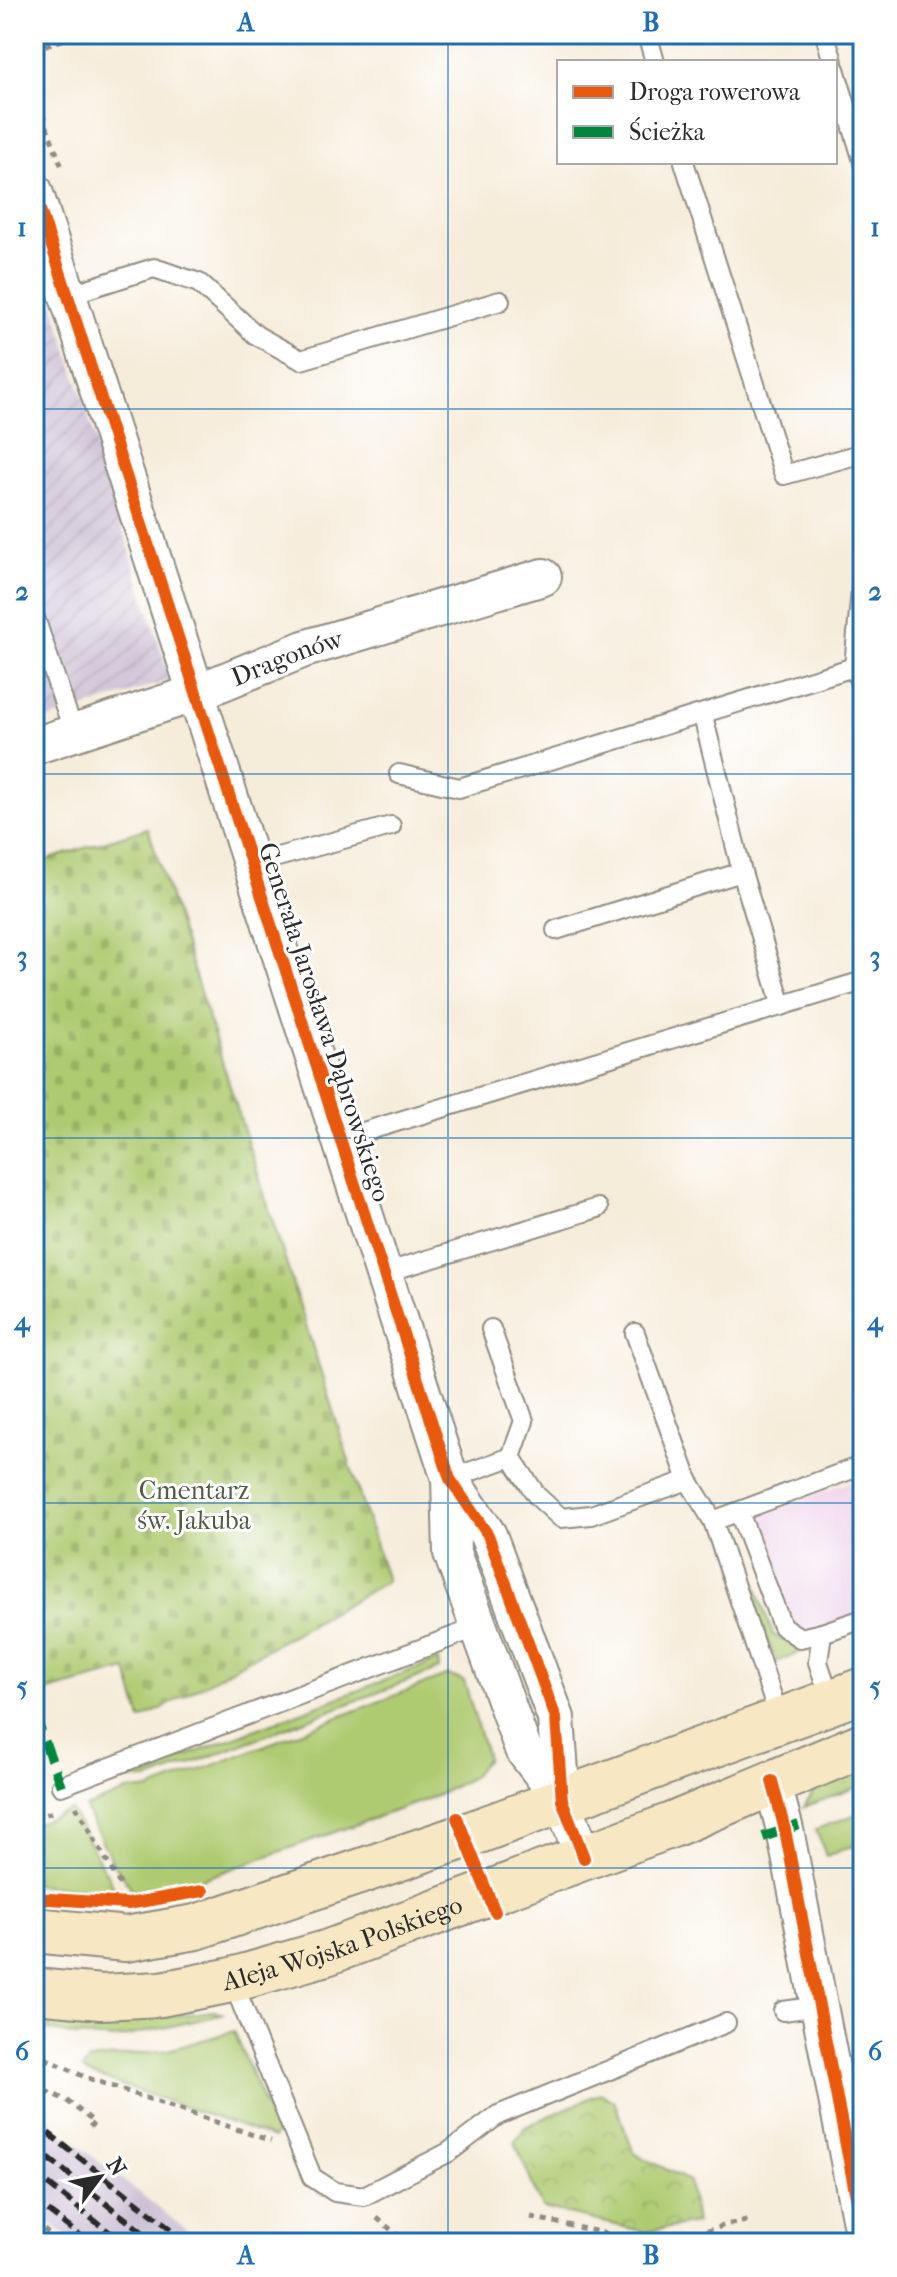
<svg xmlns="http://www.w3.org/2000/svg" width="897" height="2277" font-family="'IM FELL French Canon',serif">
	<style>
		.built { fill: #edd1e9 }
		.industrial { fill: url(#industrial-furrows) }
		.railway { fill: #ccbfd4 }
		.grass { fill: #afcb71; stroke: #6d7b4e; stroke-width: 2 }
		.cemetery { fill: url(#cemetery-stones); stroke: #6d7b4e; stroke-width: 2 }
		.park { fill: url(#park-crowns); stroke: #6d7b4e; stroke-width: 2 }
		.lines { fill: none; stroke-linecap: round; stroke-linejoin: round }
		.service-casing { stroke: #908c82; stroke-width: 22 }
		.minor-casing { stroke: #908c82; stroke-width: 40 }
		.secondary-casing { stroke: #908c82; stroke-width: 48 }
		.path { stroke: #908c82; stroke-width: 5; stroke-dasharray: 6 6; stroke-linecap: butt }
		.service { stroke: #fff; stroke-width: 18 }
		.minor { stroke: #fff; stroke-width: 36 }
		.secondary { stroke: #f7e8c3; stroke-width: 44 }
		.rail { stroke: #2b2b2b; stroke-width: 6; stroke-dasharray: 12 6; stroke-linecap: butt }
		.quiet { stroke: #00873e; stroke-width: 10; stroke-dasharray: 20 10; stroke-linecap: butt }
		.cycleway-casing { stroke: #fff; stroke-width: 17 }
		.cycleway { stroke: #e8590c; stroke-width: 12 }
		.grid { fill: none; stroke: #1f6fb2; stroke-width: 2; stroke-opacity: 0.55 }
		.labels { text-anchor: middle; stroke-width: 6; stroke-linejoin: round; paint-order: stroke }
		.street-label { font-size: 26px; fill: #2b2b2b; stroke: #fff }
		.park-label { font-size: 26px; fill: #535b40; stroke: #fff }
		.neatline { fill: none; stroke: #1f6fb2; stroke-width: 3 }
		.grid-label { font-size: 26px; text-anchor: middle; font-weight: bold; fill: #1f6fb2 }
	</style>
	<defs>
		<pattern id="industrial-furrows" width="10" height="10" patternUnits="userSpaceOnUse" patternTransform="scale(2)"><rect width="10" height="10" fill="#ccbfd4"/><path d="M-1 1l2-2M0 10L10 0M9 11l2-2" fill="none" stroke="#afa4b6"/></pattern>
		<pattern id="cemetery-stones" width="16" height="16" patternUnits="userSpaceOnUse" patternTransform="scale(2)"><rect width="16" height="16" fill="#afcb71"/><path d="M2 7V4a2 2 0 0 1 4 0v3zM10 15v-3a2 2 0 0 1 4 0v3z" fill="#97ae62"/></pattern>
		<pattern id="park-crowns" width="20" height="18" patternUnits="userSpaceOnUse" patternTransform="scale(2)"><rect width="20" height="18" fill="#afcb71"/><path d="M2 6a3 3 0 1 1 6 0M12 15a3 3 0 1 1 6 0" fill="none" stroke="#97ae62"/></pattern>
	</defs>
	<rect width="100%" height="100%" fill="#fff"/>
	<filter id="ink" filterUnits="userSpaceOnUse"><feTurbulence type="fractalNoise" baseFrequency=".0125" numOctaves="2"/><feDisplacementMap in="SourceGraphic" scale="16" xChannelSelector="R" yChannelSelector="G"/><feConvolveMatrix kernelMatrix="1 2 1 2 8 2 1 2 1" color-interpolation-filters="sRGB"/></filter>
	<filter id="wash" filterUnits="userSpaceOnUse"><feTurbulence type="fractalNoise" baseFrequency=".006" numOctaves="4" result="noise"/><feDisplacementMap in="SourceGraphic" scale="32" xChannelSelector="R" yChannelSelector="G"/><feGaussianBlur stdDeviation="1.8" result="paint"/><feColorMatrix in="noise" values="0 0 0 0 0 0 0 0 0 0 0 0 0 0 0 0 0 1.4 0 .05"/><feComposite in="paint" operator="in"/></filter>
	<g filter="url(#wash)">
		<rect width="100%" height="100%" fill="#f6ecda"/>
		<polygon class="built" points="863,1477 863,1627 804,1649 754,1518"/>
		<polygon class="industrial" points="34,241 170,680 34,724"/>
		<polygon class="railway" points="34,2106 52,2121 51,2124 203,2243 75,2243 34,2210"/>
		<g class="grass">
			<polygon points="736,1544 742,1545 773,1635 797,1646 799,1653 776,1662 738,1563"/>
			<polygon points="438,1660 439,1669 149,1780 128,1778"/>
			<polygon points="448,1675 464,1681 487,1758 472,1777 436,1796 203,1879 133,1891 111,1859 85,1808 130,1790 149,1790"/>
			<polygon points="863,1769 863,1785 804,1807 816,1788"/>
			<polygon points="71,1810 114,1887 108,1892 34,1884 34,1824"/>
			<polygon points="863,1812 863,1842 826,1856 816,1829"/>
			<path d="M213,2011l12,3 -111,25 -39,-3 -41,-9v-14c62,6 118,7 179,-2z"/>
			<polygon points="234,2031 276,2133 274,2138 86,2073 83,2069 90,2060 168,2050"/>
		</g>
		<polygon class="cemetery" points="148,828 387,1581 141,1720 127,1670 34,1695 34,864"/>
		<polygon class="park" points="600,2093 614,2101 634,2153 689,2181 696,2223 646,2232 542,2208 515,2142 525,2127"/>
	</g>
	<g filter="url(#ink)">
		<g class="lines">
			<defs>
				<g id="service">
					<polyline points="647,34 655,62"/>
					<polyline points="825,34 833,62"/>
					<polyline points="835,69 863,161"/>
					<polyline points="684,162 784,475 863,453"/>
					<polyline points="68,295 154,268 199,283 256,335 301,360 500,301"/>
					<polyline points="863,567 854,667 863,692"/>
					<polyline points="34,615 74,733"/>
					<polyline points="703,716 742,872 782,1006"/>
					<polyline points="399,774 459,788 854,667"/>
					<polyline points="252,864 391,826"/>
					<polyline points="556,930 742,872"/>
					<polyline points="340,1139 863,981"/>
					<polyline points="384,1273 598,1208"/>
					<polyline points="491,1329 524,1421 511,1457"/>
					<polyline points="450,1479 511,1457 537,1496 561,1518 591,1515 688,1480 635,1333"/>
					<polyline points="688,1480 713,1521 863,1465"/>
					<polyline points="739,1512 782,1626 800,1638 822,1633"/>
					<polyline points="713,1521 780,1720"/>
					<polyline points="831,1701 818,1662 822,1633 863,1619"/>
					<polyline points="61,1786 478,1627"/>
					<polyline points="232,1980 312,2177 335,2192 364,2196 449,2152 498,2115 726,2023"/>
					<polyline points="783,2011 819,2006"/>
				</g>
				<g id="minor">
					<polyline points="34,191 450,1479 488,1535 556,1718 562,1800 584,1858"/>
					<path id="s1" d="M34,746l162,-53 108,-44 239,-72"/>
					<polyline points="450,1479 452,1553 523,1749 562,1800"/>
					<polyline points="772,1781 785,1830 863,2233"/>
				</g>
				<g id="secondary">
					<polyline points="34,1930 126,1939 196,1927 465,1836 863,1690"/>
					<path id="s2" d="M34,1991l67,6 60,-3 71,-14 94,-27 346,-128 191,-80"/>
				</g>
			</defs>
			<use href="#service" class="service-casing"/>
			<use href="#minor" class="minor-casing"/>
			<use href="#secondary" class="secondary-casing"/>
			<g class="path">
				<polyline points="65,39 83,34"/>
				<polyline points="34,49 65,39 64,34"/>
				<polyline points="34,92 63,170"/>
				<polyline points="76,1806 123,1890"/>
				<polyline points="34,1818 56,1811"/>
				<polyline points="34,2053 85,2077 271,2141"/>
				<polyline points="34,2086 66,2100 94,2122 90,2127"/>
				<polyline points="531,2217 649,2243"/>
				<polyline points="377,2218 407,2243"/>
				<polyline points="34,2222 55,2239 51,2243"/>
				<polyline points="672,2243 725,2225 752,2220"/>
			</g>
			<use href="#service" class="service"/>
			<use href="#minor" class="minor"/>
			<use href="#secondary" class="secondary"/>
			<g class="rail">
				<polyline points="34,2122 189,2243"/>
				<polyline points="34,2147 156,2243"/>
				<polyline points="34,2173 123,2243"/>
				<polyline points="34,2200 89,2243"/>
			</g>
			<g class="quiet">
				<polyline points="34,1713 61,1786"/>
				<polyline points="763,1837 799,1825"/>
			</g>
			<defs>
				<g id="cycleway">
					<polyline points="34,191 450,1479 488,1535 556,1718 562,1800 584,1858"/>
					<polyline points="772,1781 785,1830 863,2233"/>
					<polyline points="457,1818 495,1912"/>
					<polyline points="34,1898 128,1904 203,1891"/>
				</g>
			</defs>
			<use href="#cycleway" class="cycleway-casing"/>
			<use href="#cycleway" class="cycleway"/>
		</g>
	</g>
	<path class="grid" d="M448,34v2209M34,409h829M34,774h829M34,1138h829M34,1503h829M34,1868h829"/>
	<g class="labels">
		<g class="street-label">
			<text dy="9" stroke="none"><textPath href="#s1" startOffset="268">Dragonów</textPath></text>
			<text transform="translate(325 1022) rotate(72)" y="9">Generała Jarosława Dąbrowskiego</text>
			<text dy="9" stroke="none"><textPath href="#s2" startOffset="316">Aleja Wojska Polskiego</textPath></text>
		</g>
		<g class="park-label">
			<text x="194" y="1499">Cmentarz<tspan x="194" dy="30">św. Jakuba</tspan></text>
		</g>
	</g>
	<rect width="897" height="2277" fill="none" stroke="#fff" stroke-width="88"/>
	<rect x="557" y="60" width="280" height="104" fill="#ffffff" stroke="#aaaaaa" stroke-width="2"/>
	<rect x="573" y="86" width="40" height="12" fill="#e8590c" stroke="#aaaaaa" stroke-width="2"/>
	<text x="629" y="100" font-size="24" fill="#2b2b2b">Droga rowerowa</text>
	<rect x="573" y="126" width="40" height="12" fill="#00873e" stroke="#aaaaaa" stroke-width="2"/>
	<text x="629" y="140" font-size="24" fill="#2b2b2b">Ścieżka</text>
	<g transform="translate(100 2177) rotate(58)" stroke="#ffffff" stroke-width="6" paint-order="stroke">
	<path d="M0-6L14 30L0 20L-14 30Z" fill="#2b2b2b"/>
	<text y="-12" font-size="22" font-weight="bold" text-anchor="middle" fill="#2b2b2b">N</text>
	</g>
	<rect x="44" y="44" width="809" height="2189" class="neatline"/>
	<g class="grid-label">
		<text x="246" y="31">A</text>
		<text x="651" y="31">B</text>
		<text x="22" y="236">1</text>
		<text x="875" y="236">1</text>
		<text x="22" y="600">2</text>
		<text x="875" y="600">2</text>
		<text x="22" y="965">3</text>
		<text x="875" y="965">3</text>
		<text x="22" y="1330">4</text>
		<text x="875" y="1330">4</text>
		<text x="22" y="1695">5</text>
		<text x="875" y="1695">5</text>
		<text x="22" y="2060">6</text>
		<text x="875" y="2060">6</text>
		<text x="246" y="2264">A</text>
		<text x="651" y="2264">B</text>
	</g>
</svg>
